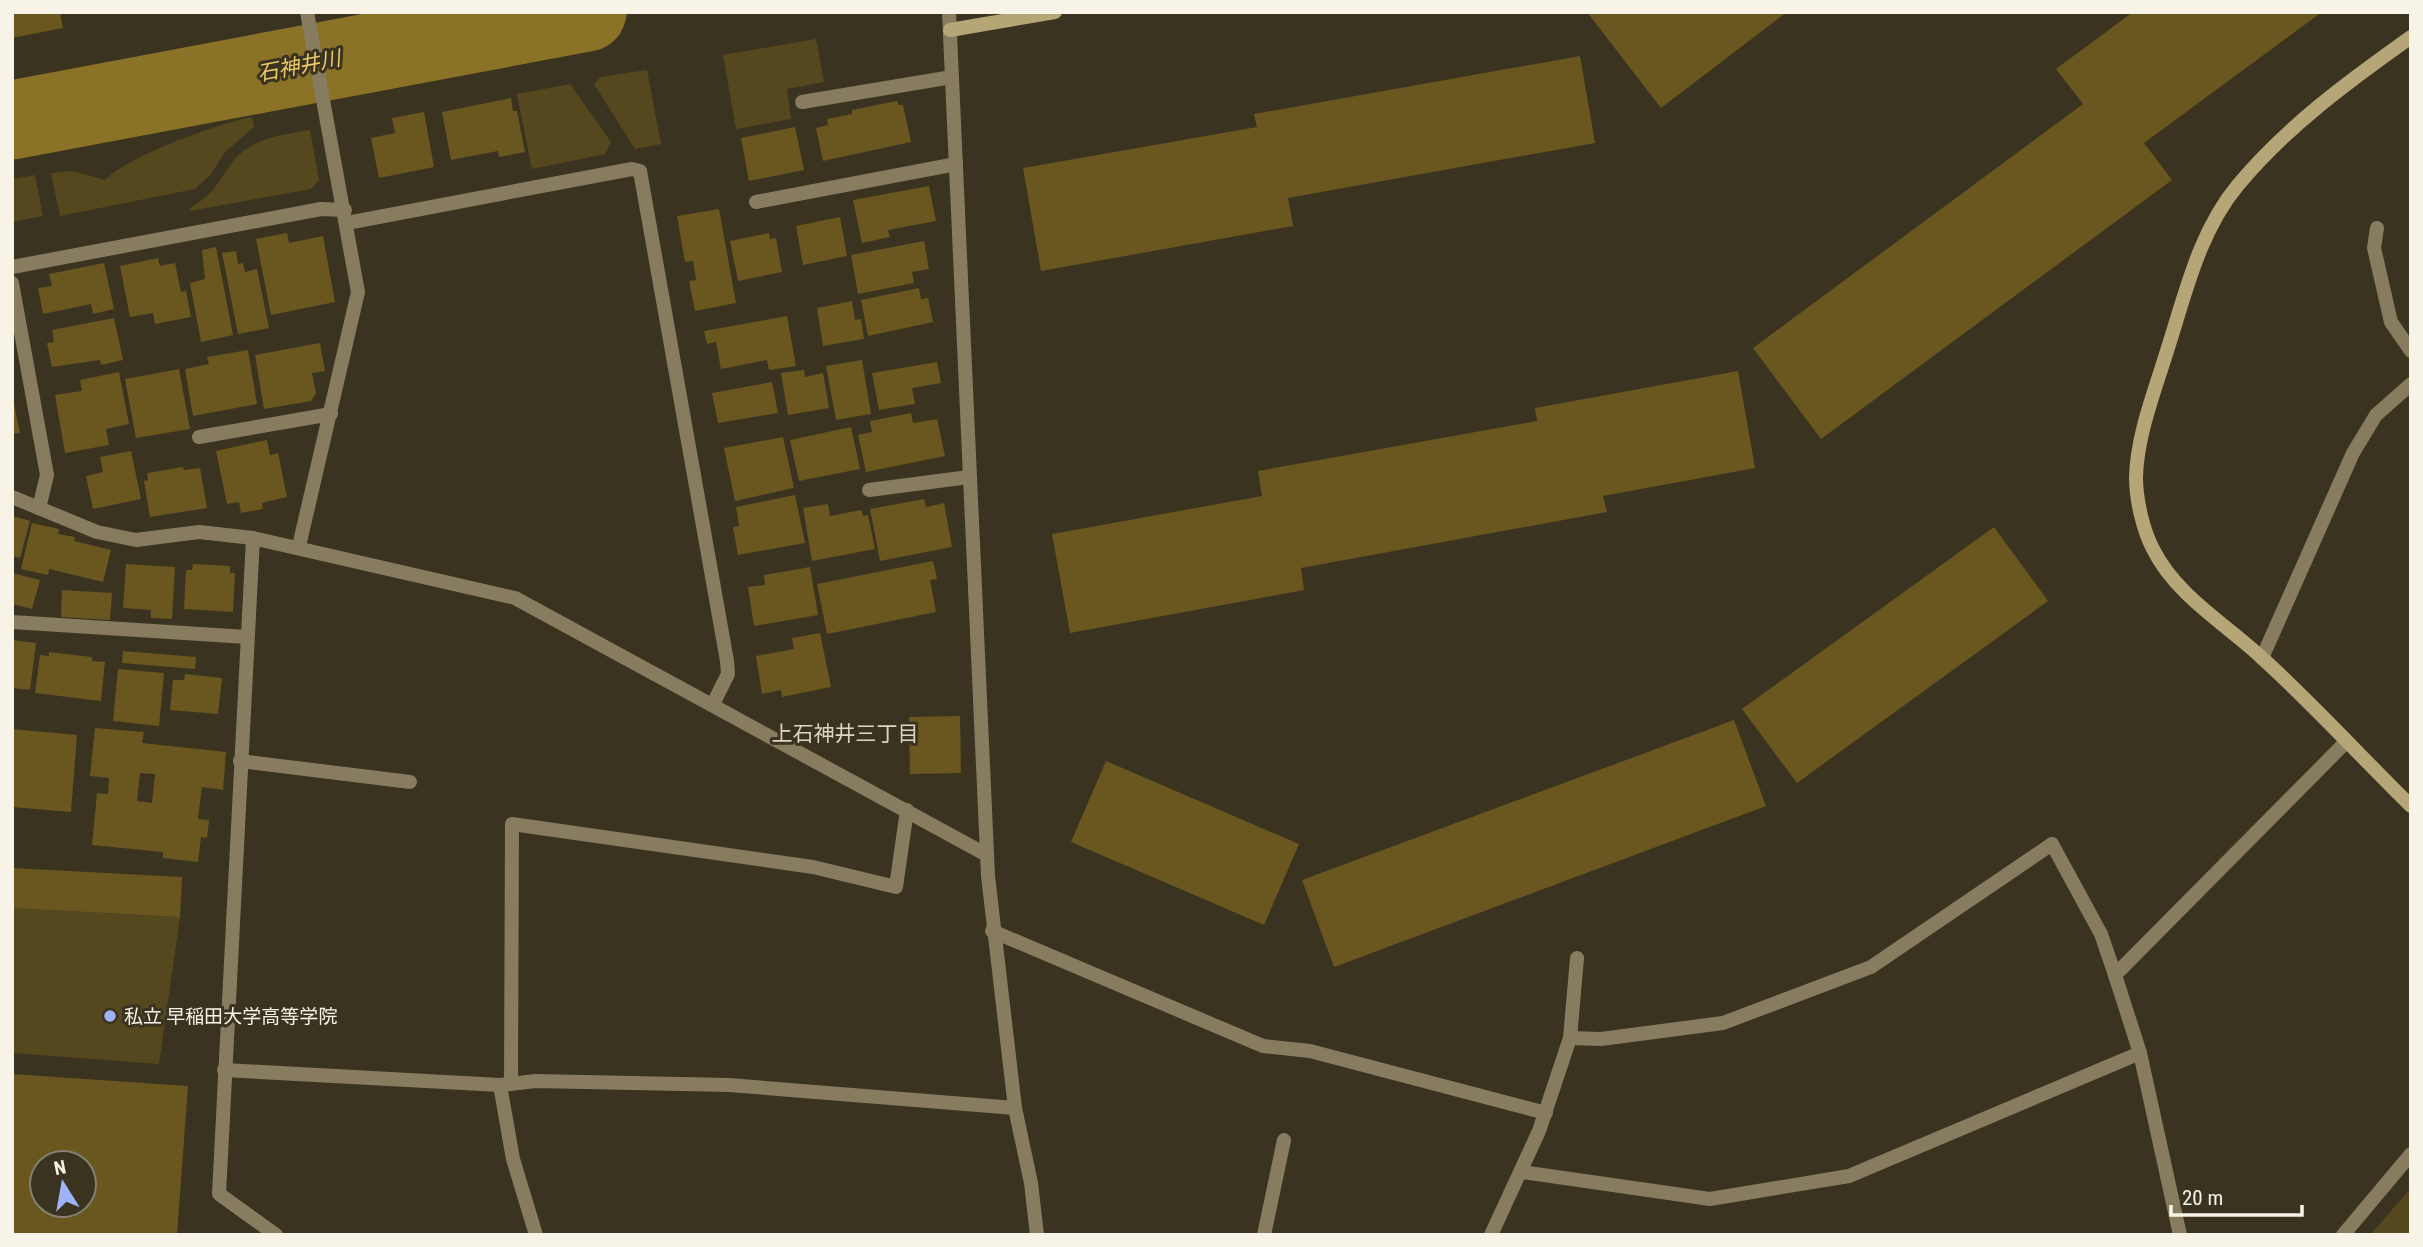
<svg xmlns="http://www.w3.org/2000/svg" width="2423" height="1247" font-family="'Roboto Condensed','Noto Sans JP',sans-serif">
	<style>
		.green { fill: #56481e }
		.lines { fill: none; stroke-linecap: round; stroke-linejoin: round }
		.river { stroke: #8a7227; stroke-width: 79 }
		.building { fill: #69571f; fill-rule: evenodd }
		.lane { stroke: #877c60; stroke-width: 14 }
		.street { stroke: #877c60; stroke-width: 14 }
		.secondary { stroke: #b6a577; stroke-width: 14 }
		.poi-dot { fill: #9db4fd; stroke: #3a3320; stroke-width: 2.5 }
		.labels { text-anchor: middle; stroke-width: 6; stroke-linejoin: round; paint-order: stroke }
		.poi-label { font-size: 19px; fill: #f7f3e7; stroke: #3a3320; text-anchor: start }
		.water-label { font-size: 21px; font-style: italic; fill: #eecb66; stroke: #3a3320 }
		.neighbourhood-label { font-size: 21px; fill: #ded6bf; stroke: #3a3320 }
	</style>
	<rect width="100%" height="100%" fill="#3a3320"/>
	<g class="green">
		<polygon points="816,39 824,82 787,89 791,119 736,129 723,55"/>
		<polygon points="647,70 661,144 635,149 594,84 601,77"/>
		<polygon points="570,84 611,142 605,154 532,169 517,94"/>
		<path d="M252,117l2,10 -29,25 -14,22 -16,15 -135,27 -9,-43 21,-2 33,9c26,-25 111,-56 147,-63z"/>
		<path d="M310,130l9,50 -8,9 -121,22v-3c28,-17 26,-25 44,-48 18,-22 51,-26 76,-30z"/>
		<polygon points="35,175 43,216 12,222 12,179"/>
		<polygon points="12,908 180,917 159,1064 12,1053"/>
		<polygon points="2411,1188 2411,1235 2370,1235"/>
	</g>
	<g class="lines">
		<polyline class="river" points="12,120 587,12"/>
	</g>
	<g class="building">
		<polygon points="12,12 60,12 63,28 12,38"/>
		<polygon points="1587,12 1787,12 1661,108"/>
		<polygon points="2133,12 2322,12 2144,143 2172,180 1821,439 1753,348 2083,104 2056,69"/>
		<polygon points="1580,56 1595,143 1288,198 1293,226 1041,271 1023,168 1257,127 1254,114"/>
		<polygon points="511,98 513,111 517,111 525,152 499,157 498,151 451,160 442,112"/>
		<polygon points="897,101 899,105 903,105 911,142 823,161 816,128 828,125 827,119 852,114 852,110"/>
		<polygon points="424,112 434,167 379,178 371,138 395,133 392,118"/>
		<polygon points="795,127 804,170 749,181 741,138"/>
		<polygon points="929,186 936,221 888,230 890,237 862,243 853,200"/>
		<polygon points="719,209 736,303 695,311 689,281 696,280 693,261 685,262 677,216"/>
		<polygon points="840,217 847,256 803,265 796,226"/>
		<polygon points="287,233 289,243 323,236 335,302 271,315 256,239"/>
		<polygon points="769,233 770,239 776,238 782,272 738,281 730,241"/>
		<polygon points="924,241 929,269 912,272 914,283 858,294 851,255"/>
		<polygon points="216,247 233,335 201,342 190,283 205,279 202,250"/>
		<polygon points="236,251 238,264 243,263 245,272 257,269 269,328 238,334 222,253"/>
		<polygon points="158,258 160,266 175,263 181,292 186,291 191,317 155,324 153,313 130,317 120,266"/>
		<polygon points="104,263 114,309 93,314 91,304 43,314 38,288 52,286 49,274"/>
		<polygon points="919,288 921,299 928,298 933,322 868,336 861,300"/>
		<polygon points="852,301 855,320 861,319 864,339 823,346 817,308"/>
		<polygon points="787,316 796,366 769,370 767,360 721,369 716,342 707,344 704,331"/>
		<polygon points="114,318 123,360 101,365 100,360 52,367 47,343 54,342 52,330"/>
		<polygon points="320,343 325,371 312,373 316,393 311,401 264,409 255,355"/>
		<polygon points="248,350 257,404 193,416 185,369 209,364 207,357"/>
		<polygon points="862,360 871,414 836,420 826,366"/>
		<polygon points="937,362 941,383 912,388 915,404 879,410 872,373"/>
		<polygon points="179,369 190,429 136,438 125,379"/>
		<polygon points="804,370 805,377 823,373 829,408 788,415 781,373"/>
		<polygon points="1738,371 1755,468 1603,496 1607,512 1301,568 1304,590 1070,633 1052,534 1262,496 1258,471 1537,421 1535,408"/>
		<polygon points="119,372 129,424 106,429 109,445 65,453 55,395 82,391 80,380"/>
		<polygon points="772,382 778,413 718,423 712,393"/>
		<polygon points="12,394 20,433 12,434"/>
		<polygon points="911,413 913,423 937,419 945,456 866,472 858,435 872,432 870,421"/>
		<polygon points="851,427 860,469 799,481 790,440"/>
		<polygon points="783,437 794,488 735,501 724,448"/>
		<polygon points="267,440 270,455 278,453 287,497 262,503 263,509 241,513 239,502 227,504 216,451"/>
		<polygon points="131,451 141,499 93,509 86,476 103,472 100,457"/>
		<polygon points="183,467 184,470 200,468 207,508 150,517 144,481 148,480 147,473"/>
		<polygon points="795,495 805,543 738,555 733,527 739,526 736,507"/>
		<polygon points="924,499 926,507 944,503 952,547 880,561 870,509"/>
		<polygon points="828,504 830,516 861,510 863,516 868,515 875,549 812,561 803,508"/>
		<polygon points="12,516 30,521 20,558 12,556"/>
		<polygon points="32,523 59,529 58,534 75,537 74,541 111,550 103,582 49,569 48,575 21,569"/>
		<polygon points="1994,527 2048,601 1797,783 1742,709"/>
		<polygon points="933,561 937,579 930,580 936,612 827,634 817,584"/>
		<polygon points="126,564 175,567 172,619 151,618 151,610 123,608"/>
		<polygon points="193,564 230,566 230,573 235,573 233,612 184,609 186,570 192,570"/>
		<polygon points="810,567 818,615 754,626 748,587 765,585 764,575"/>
		<polygon points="12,573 40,580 32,609 12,604"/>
		<polygon points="62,590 112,593 110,620 61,617"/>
		<polygon points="820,633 831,687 782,697 781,690 762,694 756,656 794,649 792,638"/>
		<polygon points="12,640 36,643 30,690 12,688"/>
		<polygon points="123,651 196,657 195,669 122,663"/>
		<polygon points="49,652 92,657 92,661 105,662 101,701 35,693 40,655 49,656"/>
		<polygon points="118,669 164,673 159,726 113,721"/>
		<polygon points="185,674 222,678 218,714 170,710 173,680 184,680"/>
		<polygon points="960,716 961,773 910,774 909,717"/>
		<polygon points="1734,720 1766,806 1334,967 1302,880"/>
		<path d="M95,728l49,4 -2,11 84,9 -3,38 -21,-3 -4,32 11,1 -2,18 -6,-1 -3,25 -35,-4v-6l-71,-7 5,-52 11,1 1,-16 -19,-2zM140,773l15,1 -3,29 -15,-2z"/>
		<polygon points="12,729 77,735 71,812 12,807"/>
		<polygon points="1106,761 1299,844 1264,925 1071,842"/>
		<polygon points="12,868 182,877 180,917 12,908"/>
		<path d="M12,1074l176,12 -11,149h-165zM42,1163h42v42h-42z"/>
	</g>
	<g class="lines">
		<g class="lane">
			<polyline points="802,102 952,77"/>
			<polyline points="756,202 956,164"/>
			<polyline points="199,437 331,414"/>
			<polyline points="869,490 969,477"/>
			<polyline points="12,622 247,637"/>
			<polyline points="240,761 410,782"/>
			<polyline points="992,931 1263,1046 1310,1051 1546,1113"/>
			<polyline points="1570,1038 1601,1039 1723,1023 1871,967 2052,844 2101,934 2115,975"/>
			<polyline points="511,1084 512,824 813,867 896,887 907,810"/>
			<polyline points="1522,1172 1710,1199 1849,1176 2140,1053"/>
			<polyline points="1264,1235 1284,1140"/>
			<polyline points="1491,1235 1539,1131 1570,1038 1577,958"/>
		</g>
		<g class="street">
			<polyline points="949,12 988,876 1015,1108 1031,1183 1037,1235"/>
			<polyline points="347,223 632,169 640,171 727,661 728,674 713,704"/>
			<polyline points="2377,228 2374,248 2391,322 2411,351"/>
			<polyline points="12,267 321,209 345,210"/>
			<polyline points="12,283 47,475 39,508"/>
			<polyline points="12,497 97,532 136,540 199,532 253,538 515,598 987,855"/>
			<polyline points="253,538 219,1194 276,1235"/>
			<polyline points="299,546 358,292 307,12"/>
			<polyline points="2262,658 2353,453 2376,415 2411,384"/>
			<polyline points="224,1070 500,1085 536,1081 729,1085 1015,1108"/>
			<polyline points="500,1085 513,1159 536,1235"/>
			<polyline points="2180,1235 2140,1053 2115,975 2346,742"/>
			<polyline points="2343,1235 2411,1154"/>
		</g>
		<g class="secondary">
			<polyline points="950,30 1055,12"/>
			<path d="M2411,37c-62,44 -125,90 -173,148 -40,48 -53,111 -72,169 -12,39 -29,82 -30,123 0,23 7,53 17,72 22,45 71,74 108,108 52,47 100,100 150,149"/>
		</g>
	</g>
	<circle class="poi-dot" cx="110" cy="1016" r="7"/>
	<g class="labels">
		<g class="poi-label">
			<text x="124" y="1023">私立 早稲田大学高等学院</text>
		</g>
		<g class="water-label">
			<text transform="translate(299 66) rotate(-11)" y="7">石神井川</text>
		</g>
		<g class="neighbourhood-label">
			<text x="845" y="741">上石神井三丁目</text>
		</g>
	</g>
	<rect width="2423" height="1247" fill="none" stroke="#f7f3e7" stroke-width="28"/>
	<g transform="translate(63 1184) rotate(349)"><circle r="33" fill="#3a3320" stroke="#868070" stroke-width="2"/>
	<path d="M0-5L12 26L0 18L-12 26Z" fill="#9db4fd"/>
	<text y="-10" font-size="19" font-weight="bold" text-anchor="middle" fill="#f7f3e7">N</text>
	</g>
	<path d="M2171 1205v10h131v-10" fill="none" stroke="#f7f3e7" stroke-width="3.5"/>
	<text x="2182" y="1205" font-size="21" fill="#f7f3e7" stroke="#3a3320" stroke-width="5" paint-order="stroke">20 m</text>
</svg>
